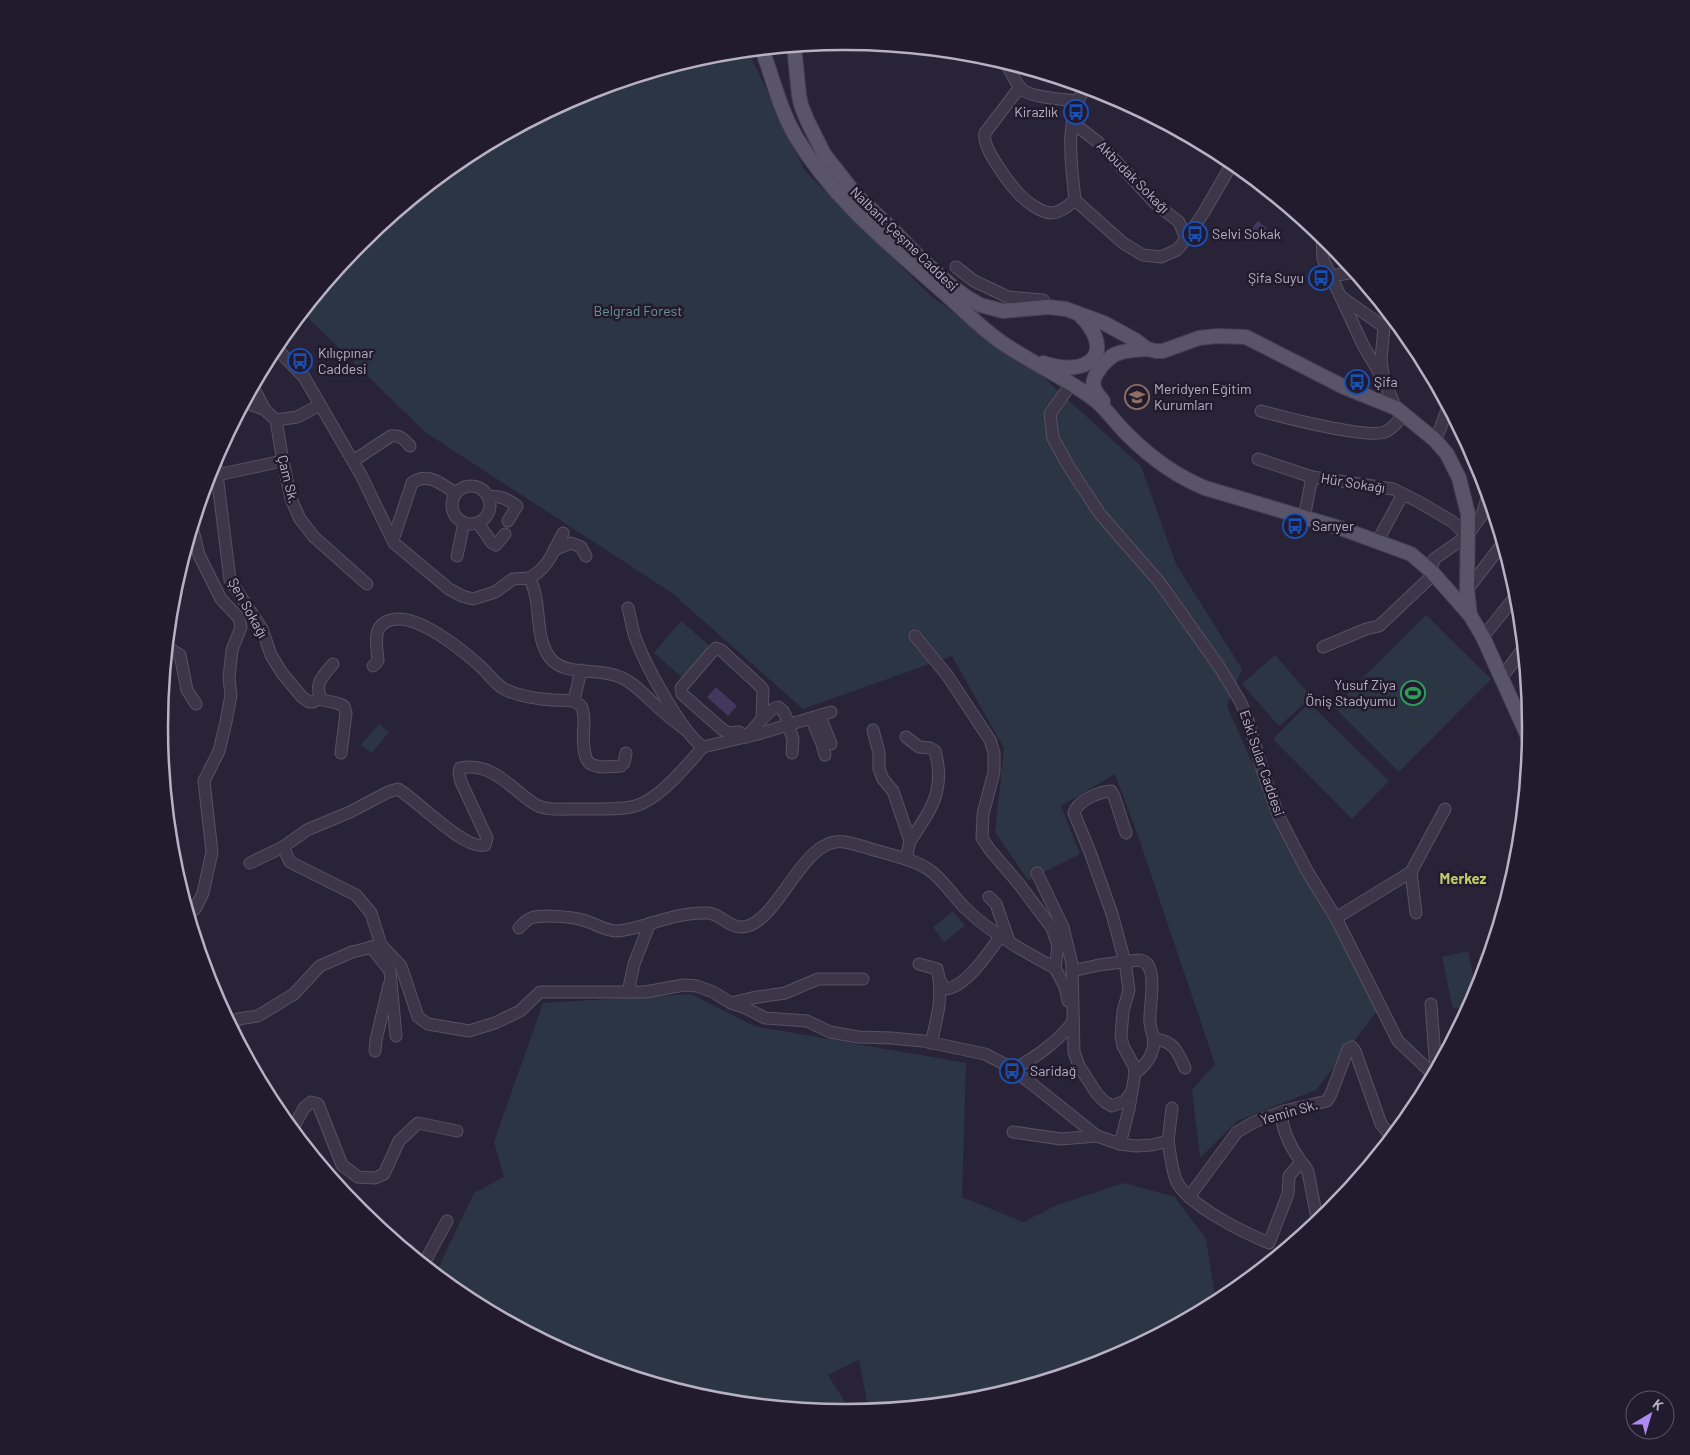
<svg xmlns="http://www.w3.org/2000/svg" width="1690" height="1455" font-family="Barlow,sans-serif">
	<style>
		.green { fill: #2c3544 }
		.water { fill: #43375d }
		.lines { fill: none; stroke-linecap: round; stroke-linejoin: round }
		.minor-casing { stroke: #575163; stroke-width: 13 }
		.major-casing { stroke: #453f51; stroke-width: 16 }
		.minor { stroke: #3c3648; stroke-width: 11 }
		.major { stroke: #5a5468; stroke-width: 14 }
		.labels { text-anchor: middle; stroke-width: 5; stroke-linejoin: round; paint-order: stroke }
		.poi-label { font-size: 14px; fill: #b8b1c4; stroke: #211b2d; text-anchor: start }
		.street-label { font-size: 14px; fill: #b8b1c4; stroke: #211b2d }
		.park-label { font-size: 14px; fill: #6a9492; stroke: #211b2d }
		.neighbourhood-label { font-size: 15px; font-weight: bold; fill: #bbcc64; stroke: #211b2d }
		.rim { fill: none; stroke: #b8b1c4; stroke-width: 2.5 }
	</style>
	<rect width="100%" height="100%" fill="#292338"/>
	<g class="green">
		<polygon points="748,51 805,171 931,296 1043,377 1141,466 1176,564 1242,669 1227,706 1262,785 1381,1006 1316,1090 1237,1121 1200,1158 1192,1090 1215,1064 1138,836 1115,774 1061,806 1080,854 1028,880 995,832 1004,748 952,656 803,709 672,593 425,432 302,312 360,242 464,157 583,93 711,54"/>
		<polygon points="1426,615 1491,679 1399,772 1334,707"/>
		<polygon points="681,621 713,649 686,681 654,653"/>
		<polygon points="1275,655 1312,697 1279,726 1242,684"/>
		<polygon points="1309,703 1389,781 1352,819 1273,739"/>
		<polygon points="379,724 389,732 372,753 361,745"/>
		<polygon points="953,911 965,926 944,942 933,927"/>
		<polygon points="1468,951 1477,994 1471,1006 1453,1009 1442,957"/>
		<polygon points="691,994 754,1026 966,1063 962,1197 1023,1222 1057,1205 1124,1183 1175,1197 1206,1239 1216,1303 1107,1362 979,1401 883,1410 867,1401 859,1360 828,1375 852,1413 845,1414 711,1401 582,1361 464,1298 435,1275 474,1193 504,1177 494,1142 543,1003"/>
	</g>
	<g class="water">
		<polygon points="1258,221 1272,233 1265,242 1255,234 1252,237 1248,233"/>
		<polygon points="716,687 737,706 728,716 707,697"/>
	</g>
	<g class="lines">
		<defs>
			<g id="minor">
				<path d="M1006,63c5,8 9,21 17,27 10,8 40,9 54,11"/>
				<path d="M1020,87l-35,46c-4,14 26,53 36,63 7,7 21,17 31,17 8,0 17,-8 23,-13"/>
				<path d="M1085,87c-21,36 -14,73 -10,113l48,43 20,12 18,2 16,-7 9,-11 18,-27 29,-50"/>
				<polyline points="1072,122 1099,143 1156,204 1179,222 1186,239"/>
				<polyline points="1322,235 1323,259 1363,345 1384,381 1396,408"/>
				<polyline points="956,267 974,281 1008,297 1043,300 1048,307"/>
				<polyline points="1331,276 1355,272"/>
				<polyline points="1340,296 1384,327 1381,359 1383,374"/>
				<path d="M274,346l30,31 57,98 33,68 55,46 13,7 11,3 22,-7 18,-13 16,-1c14,23 4,60 22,81 16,18 48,8 69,18 15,6 27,21 39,31 8,8 18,15 27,22"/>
				<polyline points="1071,384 1050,414 1053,438 1069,467 1100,514 1160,583 1220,668 1240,701 1247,717 1262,769 1279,817 1307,871 1336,918 1398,1041 1434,1075"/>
				<polyline points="253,387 265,410 276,420 282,456 291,499 300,519 314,537 367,584"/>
				<polyline points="245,402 265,410"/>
				<path d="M1261,411c22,6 106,28 124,21 9,-4 14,-12 19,-19"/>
				<polyline points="276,420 297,417 320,405"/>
				<polyline points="1435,440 1440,429 1448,407"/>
				<polyline points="215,458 230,580 262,629 271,655 282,673 302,697 309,702 313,702 320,698"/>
				<polyline points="1258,459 1312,477 1393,489 1419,502 1453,522 1467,536"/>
				<path d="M353,461l38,-25c9,-1 13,3 19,10"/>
				<polyline points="217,475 282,461"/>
				<circle cx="471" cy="505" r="19"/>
				<path d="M488,497c12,-2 19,2 29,9l-9,15"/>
				<polyline points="1304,518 1312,477"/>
				<polyline points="478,523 492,543 496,545 505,534"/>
				<path d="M393,540l19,-57c16,-12 30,2 44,10"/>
				<polyline points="1377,542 1403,494"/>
				<polyline points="554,550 571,543 581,547 586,556"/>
				<polyline points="457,556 464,523"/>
				<polyline points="1431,571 1434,559 1467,536 1482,515 1488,495"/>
				<path d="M529,578c19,-9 25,-28 34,-45"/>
				<polyline points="1467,590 1503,543"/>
				<path d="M628,608c2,8 4,18 6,26 9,27 47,98 69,113l55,-13 73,-22"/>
				<polyline points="915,636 947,675 990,740 994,753 994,772 983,814 982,838 990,850 1019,884 1052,928 1058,946 1055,968"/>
				<polyline points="1483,637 1518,593"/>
				<polyline points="167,647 180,655 187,690 196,704"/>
				<polyline points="1323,647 1366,629 1379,626 1434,574"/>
				<path d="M333,664c-10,12 -20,20 -11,36l15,3 7,3 2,7 -5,40"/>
				<path d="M373,666l5,-5c-1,-16 -7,-36 13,-41 26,-7 70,29 89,46 8,7 14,17 24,23 14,7 33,10 48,11 7,1 17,-1 23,2 2,1 4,2 6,4 3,5 3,13 3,19 -1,9 -2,35 7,39 8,5 21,2 30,2l3,-3 2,-10"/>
				<polyline points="1502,677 1523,649"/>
				<polyline points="574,701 581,670"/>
				<polyline points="820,716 831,744"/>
				<polyline points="811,718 822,744 825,755"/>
				<path d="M762,719l1,-29 -3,-4 -39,-36 -5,-2 -4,4 -31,36 1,6 41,36 7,3 9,-1 7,5c8,-8 22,-28 32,-30l5,4 7,14"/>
				<polyline points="1521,720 1529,709"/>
				<polyline points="788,725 793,739 792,753"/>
				<polyline points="873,730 879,753 879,769 883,779 893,791 910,841 906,859"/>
				<path d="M906,737l13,10 11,1 5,3c11,38 -4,59 -25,90"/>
				<polyline points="169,830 173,843 171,853"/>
				<path d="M283,847l7,15 66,33 15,18 10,32 20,21 17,51 10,7 41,7 26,-8 25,-12 20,-19h105l39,-7 13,1 16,6 18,11 15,5 19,10 42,3 23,11 28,5 33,1 32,3 62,13 19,10 28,20 65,52 23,8 16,2 16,-1 16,-4c2,11 4,31 9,41 12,24 68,51 92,61l19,-49 1,-18 12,-14"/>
				<path d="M250,863l33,-16 24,-17 43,-18 38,-20 10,-3c19,11 67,62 87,56l2,-7 -26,-56 -2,-9 1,-5c31,-7 51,20 73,35 11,8 28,6 41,6 18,0 39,1 57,-2 27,-5 55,-41 72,-60"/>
				<polyline points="1411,872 1416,913"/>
				<polyline points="1037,873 1063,927 1072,964 1074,1052 1079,1066 1097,1094 1105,1102 1112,1106 1125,1101 1131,1093"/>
				<polyline points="989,897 996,904 1009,941"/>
				<polyline points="188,913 195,909 203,893 212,852 204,781 219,751 226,722 231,695 229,678 232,650 241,627 239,618 221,599 199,555 192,526"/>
				<polyline points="1336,918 1411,872 1445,809"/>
				<path d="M519,928c3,-3 7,-8 12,-10 11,-4 41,-1 52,2 11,3 21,10 32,11 11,0 23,-4 34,-7 19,-6 39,-12 59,-11 13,1 21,15 34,14 37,-2 60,-93 103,-85 11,2 22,6 33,9 16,5 35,8 50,18 14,9 24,26 36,38 25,25 60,45 91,61"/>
				<polyline points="371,947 390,971 396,1036"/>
				<path d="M919,964l18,5c7,24 0,50 -6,74"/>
				<polyline points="1055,968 1065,987 1068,1001"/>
				<path d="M1072,971l27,-6 40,-5c22,2 9,49 11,63 1,10 6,16 3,26 -3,11 -9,18 -18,24"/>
				<path d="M941,982l3,7c21,0 46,-38 57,-54"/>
				<polyline points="628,992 634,964 650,923"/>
				<polyline points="731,1003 752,998 785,993 818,979 863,979"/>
				<polyline points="1431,1004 1436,1070"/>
				<polyline points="231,1027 238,1019 258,1016 294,994 320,966 352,952 381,945"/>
				<path d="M1155,1039c20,3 22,12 30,29"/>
				<polyline points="375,1051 376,1040 389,985"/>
				<path d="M1013,1070c24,-14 42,-26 60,-48v-3"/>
				<path d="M1281,1112c1,17 8,33 19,48 3,5 6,6 8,12l10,51"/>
				<polyline points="292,1130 304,1108 311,1102 318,1104 342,1165 358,1177 375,1178 384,1174 399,1141 418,1123 457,1131"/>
				<polyline points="1013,1132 1061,1139 1097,1136"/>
				<polyline points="1168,1141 1172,1108"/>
				<path d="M1120,1144l9,-35 6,-36 -1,-7 -11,-20 -2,-10 2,-25 6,-21 -4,-28 -13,-48 -22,-62 -16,-39c4,-13 25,-21 37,-22l3,5 12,37"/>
				<polyline points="1189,1197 1237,1132 1254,1122 1284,1111 1327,1101 1331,1094 1348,1049 1352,1047 1355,1051 1381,1124 1390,1135"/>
				<polyline points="407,1251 408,1250"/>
				<polyline points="423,1265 447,1221"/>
			</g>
			<g id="major">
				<polyline points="794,46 799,95 801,105 807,120 824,154 856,195 892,229 922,260 954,288 968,298 980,305 1003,311 1048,307 1066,309 1104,323 1135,340 1147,349 1156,351 1163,351 1199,338 1217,336 1246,337 1344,387 1396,408 1435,440 1447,454 1459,478 1468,514 1467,590 1470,615 1483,637 1530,741"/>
				<path d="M762,49c11,30 18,61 34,88 37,62 92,106 145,153 21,18 40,39 63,54 28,19 60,33 87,53 15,10 24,26 37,38 22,22 48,41 77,53l138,41 68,25 20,17 39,44"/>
				<path d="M1043,363c44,15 75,-9 37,-48"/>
				<path d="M1103,401c-12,-13 -13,-20 -2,-34 5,-6 10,-12 18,-14 9,-3 19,-3 28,-4"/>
			</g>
		</defs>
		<use href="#minor" class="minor-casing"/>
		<use href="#major" class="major-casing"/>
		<use href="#minor" class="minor"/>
		<use href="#major" class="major"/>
	</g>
	<defs>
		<symbol id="bus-ring" viewBox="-11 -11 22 22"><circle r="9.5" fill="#211b2d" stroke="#1a4fb4" stroke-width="1.5"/><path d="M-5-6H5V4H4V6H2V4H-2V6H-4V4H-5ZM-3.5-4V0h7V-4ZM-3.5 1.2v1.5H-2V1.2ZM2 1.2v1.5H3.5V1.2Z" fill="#1a4fb4"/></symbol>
		<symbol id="school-ring" viewBox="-11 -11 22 22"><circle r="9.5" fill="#211b2d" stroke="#8d6e63" stroke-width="1.5"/><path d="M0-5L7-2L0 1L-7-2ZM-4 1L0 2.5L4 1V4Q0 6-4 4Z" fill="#8d6e63"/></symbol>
		<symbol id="stadium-ring" viewBox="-11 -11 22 22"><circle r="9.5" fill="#211b2d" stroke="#2e9e5b" stroke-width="1.5"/><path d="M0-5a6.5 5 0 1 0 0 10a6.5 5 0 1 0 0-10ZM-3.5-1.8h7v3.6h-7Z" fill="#2e9e5b"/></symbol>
	</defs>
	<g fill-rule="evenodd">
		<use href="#bus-ring" x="1062" y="98" width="28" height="28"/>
		<use href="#bus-ring" x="1181" y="220" width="28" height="28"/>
		<use href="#bus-ring" x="1307" y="264" width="28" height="28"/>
		<use href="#bus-ring" x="286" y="347" width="28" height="28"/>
		<use href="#bus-ring" x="1343" y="368" width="28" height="28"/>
		<use href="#school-ring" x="1123" y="383" width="28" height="28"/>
		<use href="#bus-ring" x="1281" y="512" width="28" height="28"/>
		<use href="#stadium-ring" x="1399" y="679" width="28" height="28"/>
		<use href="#bus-ring" x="998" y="1057" width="28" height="28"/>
	</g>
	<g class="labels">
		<g class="poi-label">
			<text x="1058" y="117" text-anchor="end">Kirazlık</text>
			<text x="1212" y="239">Selvi Sokak</text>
			<text x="1304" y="283" text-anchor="end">Şifa Suyu</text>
			<text x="318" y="358">Kılıçpınar<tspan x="318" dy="16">Caddesi</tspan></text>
			<text x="1374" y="387">Şifa</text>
			<text x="1154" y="394">Meridyen Eğitim<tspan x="1154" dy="16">Kurumları</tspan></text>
			<text x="1312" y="531">Sarıyer</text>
			<text x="1396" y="690" text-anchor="end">Yusuf Ziya<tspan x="1396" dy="16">Öniş Stadyumu</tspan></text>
			<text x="1030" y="1076">Saridağ</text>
		</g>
		<g class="street-label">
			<text transform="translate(1133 177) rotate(45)" y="5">Akbudak Sokağı</text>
			<text transform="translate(904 239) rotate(44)" y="5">Nalbant Çeşme Caddesi</text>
			<text transform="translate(288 479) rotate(76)" y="5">Çam Sk.</text>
			<text transform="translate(1353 483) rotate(9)" y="5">Hür Sokağı</text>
			<text transform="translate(248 608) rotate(61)" y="5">Şen Sokağı</text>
			<text transform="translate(1262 763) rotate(71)" y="5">Eski Sular Caddesi</text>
			<text transform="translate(1289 1112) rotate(-16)" y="5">Yemin Sk.</text>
		</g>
		<g class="park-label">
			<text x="638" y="316">Belgrad Forest</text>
		</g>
		<g class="neighbourhood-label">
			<text x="1463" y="884">Merkez</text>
		</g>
	</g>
	<path d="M0 0H1690V1455H0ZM168 727a677 677 0 1 1 1354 0a677 677 0 1 1-1354 0Z" fill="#211b2d" fill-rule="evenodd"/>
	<path class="rim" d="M168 727a677 677 0 1 1 1354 0a677 677 0 1 1-1354 0Z"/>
	<g transform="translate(1650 1415) rotate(38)"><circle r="24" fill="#211b2d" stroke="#5d5769"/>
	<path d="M0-4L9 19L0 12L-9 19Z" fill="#ad8af1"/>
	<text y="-8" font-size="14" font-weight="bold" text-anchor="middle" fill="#b8b1c4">K</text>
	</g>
</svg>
